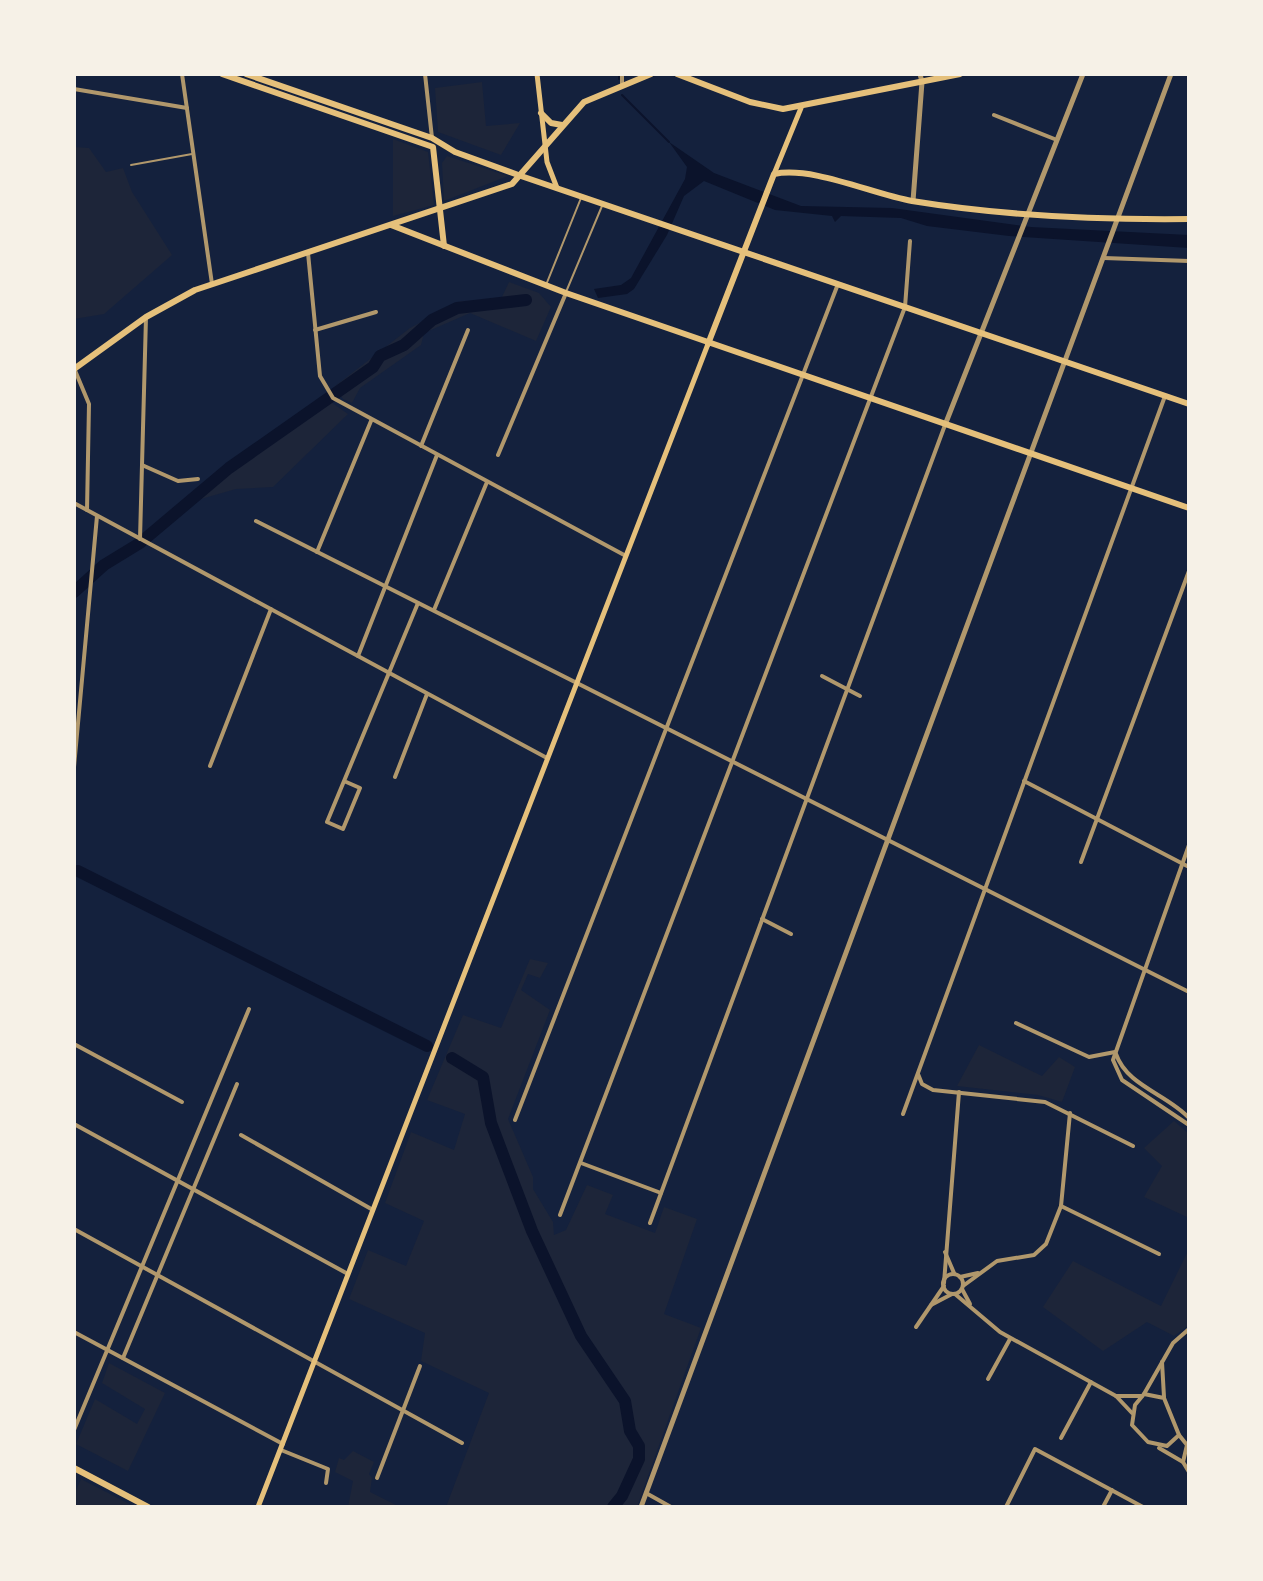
<svg xmlns="http://www.w3.org/2000/svg" width="1263" height="1581" font-family="'Libre Baskerville',serif">
	<style>
		.green { fill: #1d2539 }
		.water { fill: #0b132b }
		.lines { fill: none; stroke-linecap: round; stroke-linejoin: round }
		.stream { stroke: #0b132b; stroke-width: 2 }
		.river { stroke: #0b132b; stroke-width: 12 }
		.service { stroke: #b1986c; stroke-width: 2 }
		.minor { stroke: #b1986c; stroke-width: 4 }
		.tertiary { stroke: #b1986c; stroke-width: 5 }
		.secondary { stroke: #e5c07b; stroke-width: 5 }
		.primary { stroke: #e5c07b; stroke-width: 6 }
	</style>
	<rect width="100%" height="100%" fill="#14213d"/>
	<g class="green">
		<polygon points="482,82 486,126 520,123 501,155 438,132 435,88"/>
		<polygon points="393,139 428,152 434,205 393,216"/>
		<polygon points="74,147 89,148 106,172 123,168 132,192 172,255 104,314 74,319"/>
		<polygon points="447,156 508,176 444,201 442,163"/>
		<polygon points="509,282 539,293 551,307 536,341 470,313 424,333 421,345 360,388 352,403 343,399 334,387 410,328 461,301 501,299"/>
		<polygon points="331,402 348,414 273,487 236,489 194,501 243,458 266,446 283,425 311,415"/>
		<polygon points="530,959 548,963 540,978 528,974 521,990 550,1010 508,1119 533,1177 533,1189 553,1222 554,1235 566,1230 587,1185 613,1195 605,1214 655,1233 664,1207 697,1219 664,1314 701,1328 637,1507 446,1507 489,1393 421,1361 425,1333 349,1299 368,1250 406,1266 424,1221 385,1203 411,1132 454,1150 465,1114 427,1100 463,1015 501,1028"/>
		<polygon points="979,1045 1042,1076 1059,1057 1075,1067 1062,1102 1038,1095 957,1086"/>
		<polygon points="1174,1121 1189,1134 1189,1218 1144,1197 1162,1166 1144,1148"/>
		<polygon points="1189,1249 1189,1325 1174,1336 1147,1322 1103,1351 1043,1307 1073,1261 1161,1306"/>
		<polygon points="109,1363 165,1393 128,1471 76,1444 95,1399 137,1424 145,1409 102,1383"/>
		<polygon points="353,1451 374,1462 369,1474 372,1478 370,1492 400,1507 348,1507 353,1481 335,1472 339,1458 344,1460"/>
		<polygon points="81,1479 135,1507 74,1507 74,1495"/>
	</g>
	<polygon class="water" points="669,142 714,173 801,206 892,208 1031,227 1189,235 1189,248 1009,236 927,226 901,218 841,216 835,222 832,216 775,210 704,181 684,196 667,235 634,289 627,294 598,298 594,289 621,285 631,278 685,179 687,167"/>
	<g class="lines">
		<g class="stream">
			<polyline points="619,79 619,74"/>
			<polyline points="622,95 669,142"/>
		</g>
		<g class="river">
			<polyline points="74,592 104,565 140,543 229,468 373,367 380,356 404,345 432,320 457,308 526,300"/>
			<polyline points="78,871 427,1046"/>
			<polyline points="452,1058 483,1077 491,1123 532,1231 581,1336 625,1401 630,1431 639,1446 639,1459 622,1496 613,1507"/>
		</g>
		<g class="service">
			<polyline points="131,165 192,154"/>
			<polyline points="546,285 581,198"/>
			<polyline points="566,292 602,206"/>
		</g>
		<g class="minor">
			<polyline points="182,74 212,284"/>
			<polyline points="425,74 432,138"/>
			<polyline points="622,85 622,74"/>
			<polyline points="74,89 187,108"/>
			<polyline points="994,115 1057,140"/>
			<polyline points="308,253 320,376 333,398 626,556"/>
			<polyline points="1104,258 1189,261"/>
			<polyline points="315,330 376,312"/>
			<polyline points="74,368 89,404 87,510"/>
			<polyline points="421,446 468,330"/>
			<polyline points="498,455 566,293"/>
			<polyline points="142,465 178,481 198,479"/>
			<polyline points="74,503 547,758"/>
			<polyline points="256,521 1189,992"/>
			<polyline points="140,539 146,317"/>
			<polyline points="317,552 371,421"/>
			<polyline points="434,610 487,482"/>
			<polyline points="358,656 437,455"/>
			<polyline points="822,676 860,696"/>
			<polyline points="210,766 271,609"/>
			<polyline points="74,767 97,516"/>
			<polyline points="395,777 427,694"/>
			<polyline points="344,781 360,788 343,829 327,822 418,603"/>
			<polyline points="1024,781 1189,867"/>
			<polyline points="1189,845 1113,1060 1122,1080 1189,1125"/>
			<polyline points="1081,862 1189,571"/>
			<polyline points="762,919 791,934"/>
			<polyline points="1016,1023 1089,1057 1115,1052"/>
			<polyline points="74,1044 182,1102"/>
			<path d="M1116,1054c11,32 51,40 73,64"/>
			<polyline points="918,1074 922,1084 933,1090 1045,1102 1133,1146"/>
			<polyline points="903,1114 1165,396"/>
			<polyline points="515,1120 838,284"/>
			<polyline points="74,1124 348,1274"/>
			<polyline points="241,1135 373,1210"/>
			<polyline points="581,1163 661,1193"/>
			<polyline points="1061,1206 1159,1254"/>
			<polyline points="560,1215 905,307 910,241"/>
			<polyline points="650,1223 945,425"/>
			<polyline points="74,1229 462,1443"/>
			<polyline points="945,1252 954,1273"/>
			<circle cx="953" cy="1284" r="10"/>
			<polyline points="960,1277 978,1273"/>
			<polyline points="944,1283 959,1092"/>
			<polyline points="963,1286 997,1261 1034,1255 1046,1244 1061,1206 1070,1113"/>
			<polyline points="962,1289 970,1304"/>
			<polyline points="955,1294 1000,1332 1116,1396 1132,1413"/>
			<polyline points="931,1305 952,1294"/>
			<polyline points="916,1327 944,1286"/>
			<polyline points="74,1332 283,1444"/>
			<polyline points="123,1358 237,1084"/>
			<polyline points="1162,1362 1164,1397"/>
			<polyline points="988,1379 1010,1339"/>
			<polygon points="1144,1394 1164,1398 1179,1435 1167,1446 1148,1442 1132,1425 1135,1405"/>
			<polyline points="1144,1394 1173,1343 1189,1329"/>
			<polyline points="1116,1396 1142,1396"/>
			<polyline points="74,1430 249,1009"/>
			<polyline points="1179,1435 1187,1445 1183,1462"/>
			<polyline points="1061,1438 1091,1382"/>
			<polyline points="1159,1448 1183,1462 1189,1472"/>
			<polyline points="281,1450 328,1469 326,1483"/>
			<polyline points="377,1478 420,1366"/>
			<polyline points="646,1493 671,1507"/>
			<polyline points="1006,1507 1035,1449 1143,1507"/>
			<polyline points="1103,1507 1112,1490"/>
		</g>
		<g class="tertiary">
			<polyline points="913,201 922,82 920,74"/>
			<polyline points="945,425 1083,74"/>
			<polyline points="641,1507 1171,74"/>
		</g>
		<g class="secondary">
			<polyline points="537,74 547,162 557,188"/>
			<polyline points="774,174 801,108"/>
			<polyline points="258,1507 708,344"/>
		</g>
		<g class="primary">
			<polyline points="222,74 433,147 444,246"/>
			<polyline points="246,74 432,138 455,152 521,176 1189,404"/>
			<polyline points="677,74 750,102 783,109 960,74"/>
			<polyline points="541,113 551,123 562,125"/>
			<polyline points="391,225 566,293 1189,508"/>
			<path d="M708,344l66,-170c39,-8 98,20 138,27 92,15 184,19 277,18"/>
			<polyline points="74,369 146,317 195,290 512,184 584,102 651,74"/>
			<polyline points="74,1468 148,1507"/>
		</g>
	</g>
	<rect width="1263" height="1581" fill="none" stroke="#f6f1e7" stroke-width="152"/>
</svg>
